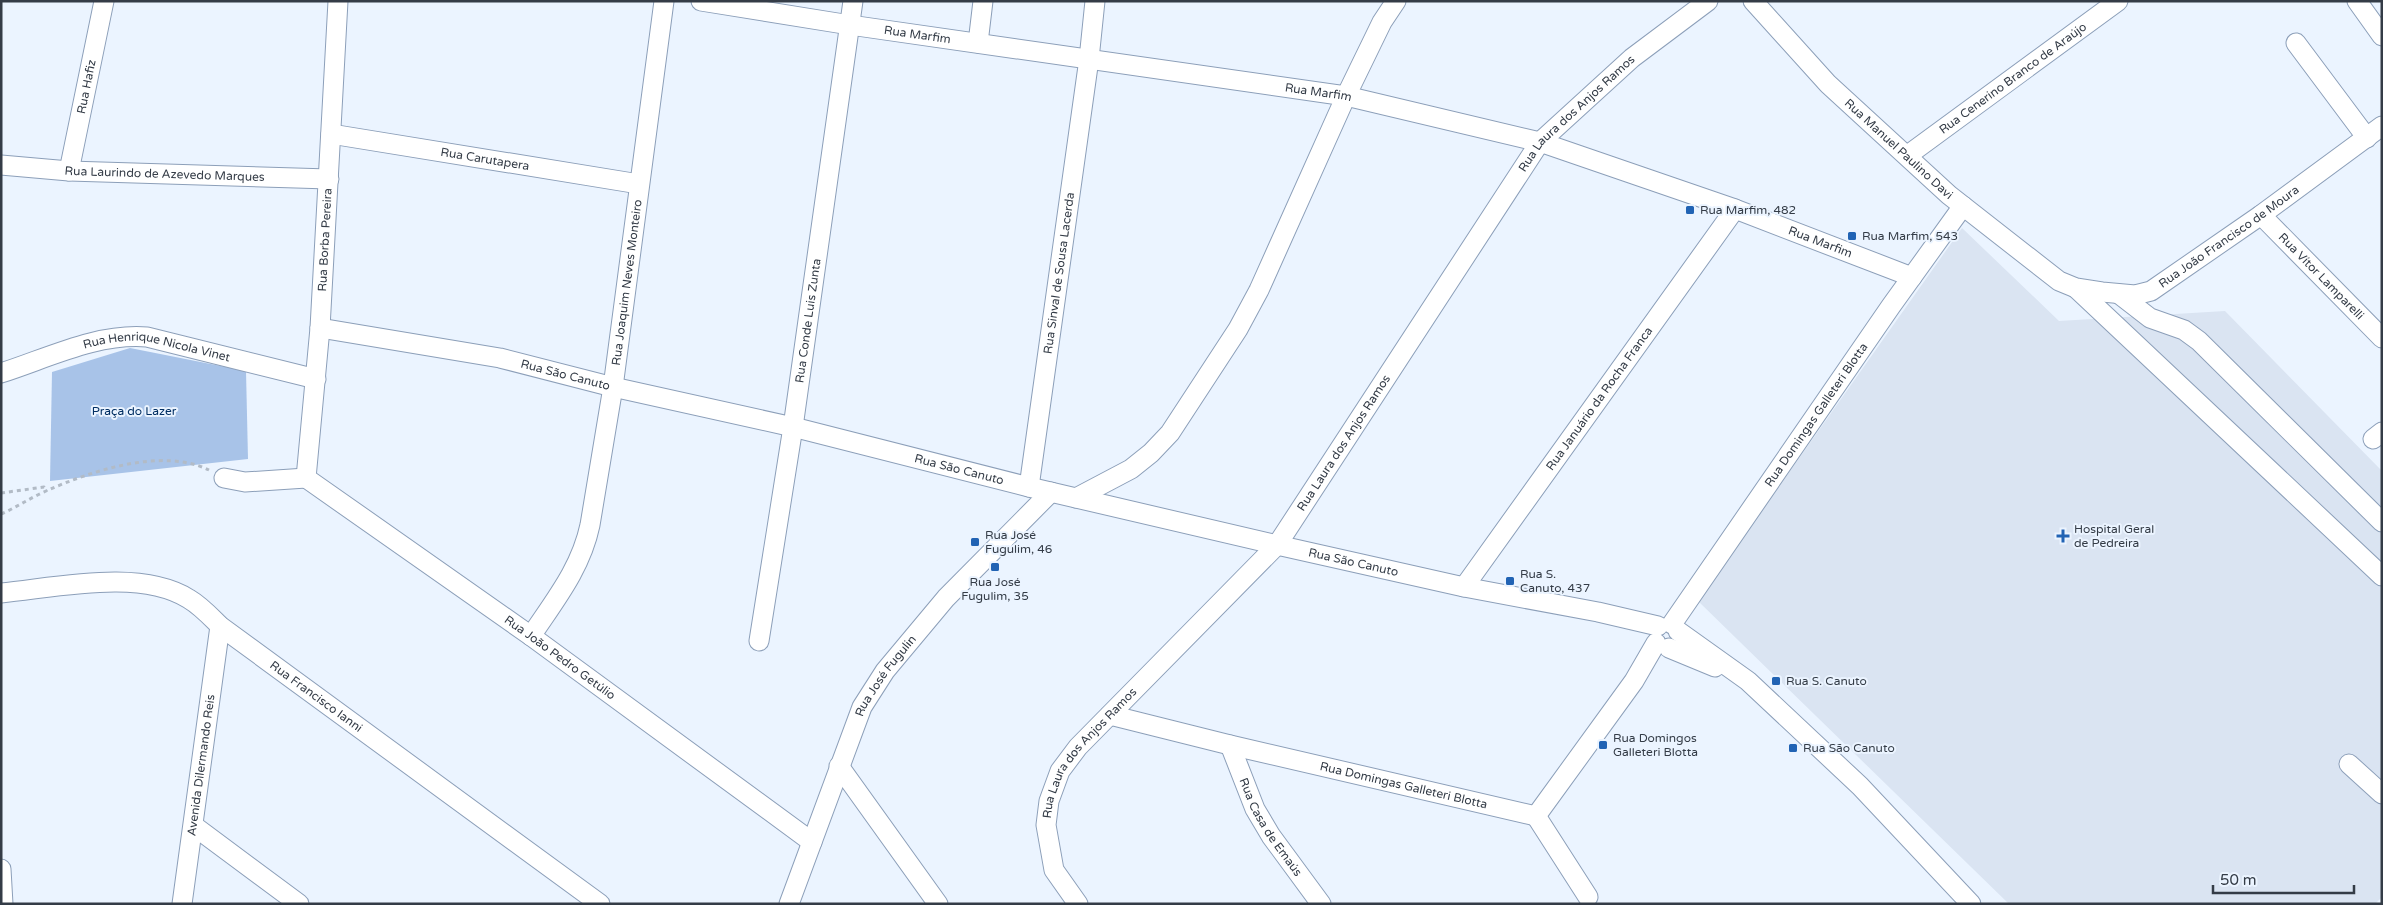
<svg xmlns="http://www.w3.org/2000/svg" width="2383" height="905" font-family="'Varela Round',sans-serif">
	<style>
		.built { fill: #dae4f2 }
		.green { fill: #a8c3e8 }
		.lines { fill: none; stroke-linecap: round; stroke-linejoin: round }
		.minor-casing { stroke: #8c9fb9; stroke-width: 21 }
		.path { stroke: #b2bbc6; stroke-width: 3; stroke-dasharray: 4 4; stroke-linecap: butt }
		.minor { stroke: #fff; stroke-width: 19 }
		.poi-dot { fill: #2163b4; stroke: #ebf4ff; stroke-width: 2 }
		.labels { text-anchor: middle; stroke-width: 4; stroke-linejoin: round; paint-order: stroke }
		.street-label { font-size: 12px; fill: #343c47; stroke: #ebf4ff }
		.poi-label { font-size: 12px; fill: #343c47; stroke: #ebf4ff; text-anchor: start }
		.park-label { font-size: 12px; fill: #012e62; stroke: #ebf4ff }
	</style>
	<rect width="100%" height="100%" fill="#ebf4ff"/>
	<polygon class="built" points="1962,228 2059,321 2225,311 2382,471 2382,897 2375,904 2009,904 1698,601"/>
	<polygon class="green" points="130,348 246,371 248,459 50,481 52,372"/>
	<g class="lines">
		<defs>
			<g id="minor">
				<path id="s1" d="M701,1l149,24 496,71 194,46 195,67 177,68"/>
				<path id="s2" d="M1753,1l75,83 121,111 110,86 17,7 26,4 33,3 16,-4 110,-76 121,-89"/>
				<polyline points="2357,1 2382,36"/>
				<polyline points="978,43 983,1"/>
				<polyline points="2296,43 2367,138"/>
				<path id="s3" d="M331,134l308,50"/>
				<path id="s4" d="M1908,155l210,-154"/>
				<path id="s5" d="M1,165l68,6 260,8"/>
				<path id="s6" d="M69,171l35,-170"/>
				<path id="s7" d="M2261,215l121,123"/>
				<polyline points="2076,288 2382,576"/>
				<polyline points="2119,294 2150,318 2184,330 2199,341 2382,522"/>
				<path id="s8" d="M320,328l180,30 113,29 180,40 236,60 248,58 187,42 134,25 60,14"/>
				<path id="s9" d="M1,373c47,-15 96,-40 146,-36l169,42"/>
				<polyline points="2373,439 2382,432"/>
				<polyline points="224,478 245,482 306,478"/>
				<path id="s10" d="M306,478l225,158 281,206"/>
				<path id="s11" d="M306,478l14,-150 18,-327"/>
				<path id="s12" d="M1029,487l60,-428 6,-58"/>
				<polyline points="1076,498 1131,469 1151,453 1170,433 1238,329 1259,290 1346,96 1382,22 1396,1"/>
				<path id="s13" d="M1464,587l271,-378"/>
				<path id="s14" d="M1,593c54,-5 139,-25 188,6 12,7 21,17 31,27l380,278"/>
				<path id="s15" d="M1672,624l219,-318 72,-100"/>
				<polyline points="1678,631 1748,681 1860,786 1971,904"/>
				<path id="s16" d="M531,636c24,-36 50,-68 59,-111l23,-138 51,-386"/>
				<path id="s17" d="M759,641l34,-214 60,-426"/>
				<polyline points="1669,648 1715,667"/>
				<path id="s18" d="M1110,715l120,30 306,71"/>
				<path id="s19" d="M1230,745l25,64 16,27 50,68"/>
				<polyline points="2349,764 2382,794"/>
				<polyline points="839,766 938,904"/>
				<polyline points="1536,816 1634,681 1656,643"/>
				<polyline points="1536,816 1588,897"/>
				<polyline points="194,826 299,904"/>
				<polyline points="1,869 3,904"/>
				<path id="s20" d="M182,904l38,-278"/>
				<path id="s21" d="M789,904l73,-197 23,-36 61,-73 105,-106"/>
				<path id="s22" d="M1078,904l-24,-34 -8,-45 3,-24 11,-30 18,-24 199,-202 263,-403 92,-84 76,-57"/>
			</g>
		</defs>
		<use href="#minor" class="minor-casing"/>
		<g class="path">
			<polyline points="1,493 44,487 47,491"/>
			<path d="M1,514c16,-7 29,-16 45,-23 45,-20 116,-44 163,-21"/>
		</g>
		<use href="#minor" class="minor"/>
	</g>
	<g class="poi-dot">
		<rect x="1685" y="205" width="10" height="10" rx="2.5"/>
		<rect x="1847" y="231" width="10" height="10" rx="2.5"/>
		<path d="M2060.5 528.5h5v5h5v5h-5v5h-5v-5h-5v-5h5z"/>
		<rect x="970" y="537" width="10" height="10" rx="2.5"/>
		<rect x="990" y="562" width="10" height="10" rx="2.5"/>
		<rect x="1505" y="576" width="10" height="10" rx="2.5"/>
		<rect x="1771" y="676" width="10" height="10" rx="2.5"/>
		<rect x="1598" y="740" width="10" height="10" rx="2.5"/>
		<rect x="1788" y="743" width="10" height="10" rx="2.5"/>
	</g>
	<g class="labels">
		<g class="street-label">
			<text dy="4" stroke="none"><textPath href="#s1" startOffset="219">Rua Marfim</textPath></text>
			<text dy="4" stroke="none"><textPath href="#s4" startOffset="130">Rua Cenerino Branco de Araújo</textPath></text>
			<text dy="4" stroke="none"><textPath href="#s6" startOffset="86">Rua Hafiz</textPath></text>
			<text dy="4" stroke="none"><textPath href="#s1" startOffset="624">Rua Marfim</textPath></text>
			<text dy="4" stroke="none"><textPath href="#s22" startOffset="984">Rua Laura dos Anjos Ramos</textPath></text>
			<text dy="4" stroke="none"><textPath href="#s2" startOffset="208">Rua Manuel Paulino Davi</textPath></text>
			<text dy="4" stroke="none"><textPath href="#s3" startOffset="156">Rua Carutapera</textPath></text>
			<text dy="4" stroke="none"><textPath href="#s5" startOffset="164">Rua Laurindo de Azevedo Marques</textPath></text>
			<text dy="4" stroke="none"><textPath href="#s2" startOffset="605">Rua João Francisco de Moura</textPath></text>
			<text dy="4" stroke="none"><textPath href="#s11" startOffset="239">Rua Borba Pereira</textPath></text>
			<text dy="4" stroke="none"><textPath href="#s1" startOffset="1149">Rua Marfim</textPath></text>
			<text dy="4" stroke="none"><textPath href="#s12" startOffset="216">Rua Sinval de Sousa Lacerda</textPath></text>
			<text dy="4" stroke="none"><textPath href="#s7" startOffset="86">Rua Vítor Lamparelli</textPath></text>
			<text dy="4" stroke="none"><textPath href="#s16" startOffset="372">Rua Joaquim Neves Monteiro</textPath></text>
			<text dy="4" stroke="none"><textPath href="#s17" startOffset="324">Rua Conde Luis Zunta</textPath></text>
			<text dy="4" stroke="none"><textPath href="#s9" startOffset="162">Rua Henrique Nicola Vinet</textPath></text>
			<text dy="4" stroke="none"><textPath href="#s8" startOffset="250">Rua São Canuto</textPath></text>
			<text dy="4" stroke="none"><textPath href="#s13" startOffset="232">Rua Januário da Rocha Franca</textPath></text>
			<text dy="4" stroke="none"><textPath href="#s15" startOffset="254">Rua Domingas Galleteri Blotta</textPath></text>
			<text dy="4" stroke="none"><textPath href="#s22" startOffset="579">Rua Laura dos Anjos Ramos</textPath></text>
			<text dy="4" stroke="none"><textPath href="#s8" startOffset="655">Rua São Canuto</textPath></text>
			<text dy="4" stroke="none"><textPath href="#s8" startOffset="1060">Rua São Canuto</textPath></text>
			<text dy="4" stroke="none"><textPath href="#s10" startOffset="311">Rua João Pedro Getúlio</textPath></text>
			<text dy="4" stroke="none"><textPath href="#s21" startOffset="249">Rua José Fugulin</textPath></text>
			<text dy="4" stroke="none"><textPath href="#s14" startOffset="352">Rua Francisco Ianni</textPath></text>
			<text dy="4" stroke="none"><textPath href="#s22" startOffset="174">Rua Laura dos Anjos Ramos</textPath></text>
			<text dy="4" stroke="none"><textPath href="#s20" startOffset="140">Avenida Dilermando Reis</textPath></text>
			<text dy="4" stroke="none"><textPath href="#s18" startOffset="302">Rua Domingas Galleteri Blotta</textPath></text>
			<text dy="4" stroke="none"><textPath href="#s19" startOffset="92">Rua Casa de Emaús</textPath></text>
		</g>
		<g class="poi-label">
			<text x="1700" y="214">Rua Marfim, 482</text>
			<text x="1862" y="240">Rua Marfim, 543</text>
			<text x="2074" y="533">Hospital Geral<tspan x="2074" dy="14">de Pedreira</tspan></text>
			<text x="985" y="539">Rua José<tspan x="985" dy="14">Fugulim, 46</tspan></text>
			<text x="1520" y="578">Rua S.<tspan x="1520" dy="14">Canuto, 437</tspan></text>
			<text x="995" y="586" text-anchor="middle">Rua José<tspan x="995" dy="14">Fugulim, 35</tspan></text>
			<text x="1786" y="685">Rua S. Canuto</text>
			<text x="1613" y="742">Rua Domingos<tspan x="1613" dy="14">Galleteri Blotta</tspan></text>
			<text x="1803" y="752">Rua São Canuto</text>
		</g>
		<g class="park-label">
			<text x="134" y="415">Praça do Lazer</text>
		</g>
	</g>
	<rect width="2383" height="905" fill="none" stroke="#343c47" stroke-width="5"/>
	<path d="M2213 885v8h141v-8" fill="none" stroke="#343c47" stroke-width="2.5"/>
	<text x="2220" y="885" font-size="15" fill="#343c47" stroke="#ebf4ff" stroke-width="4" paint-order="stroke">50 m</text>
</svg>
